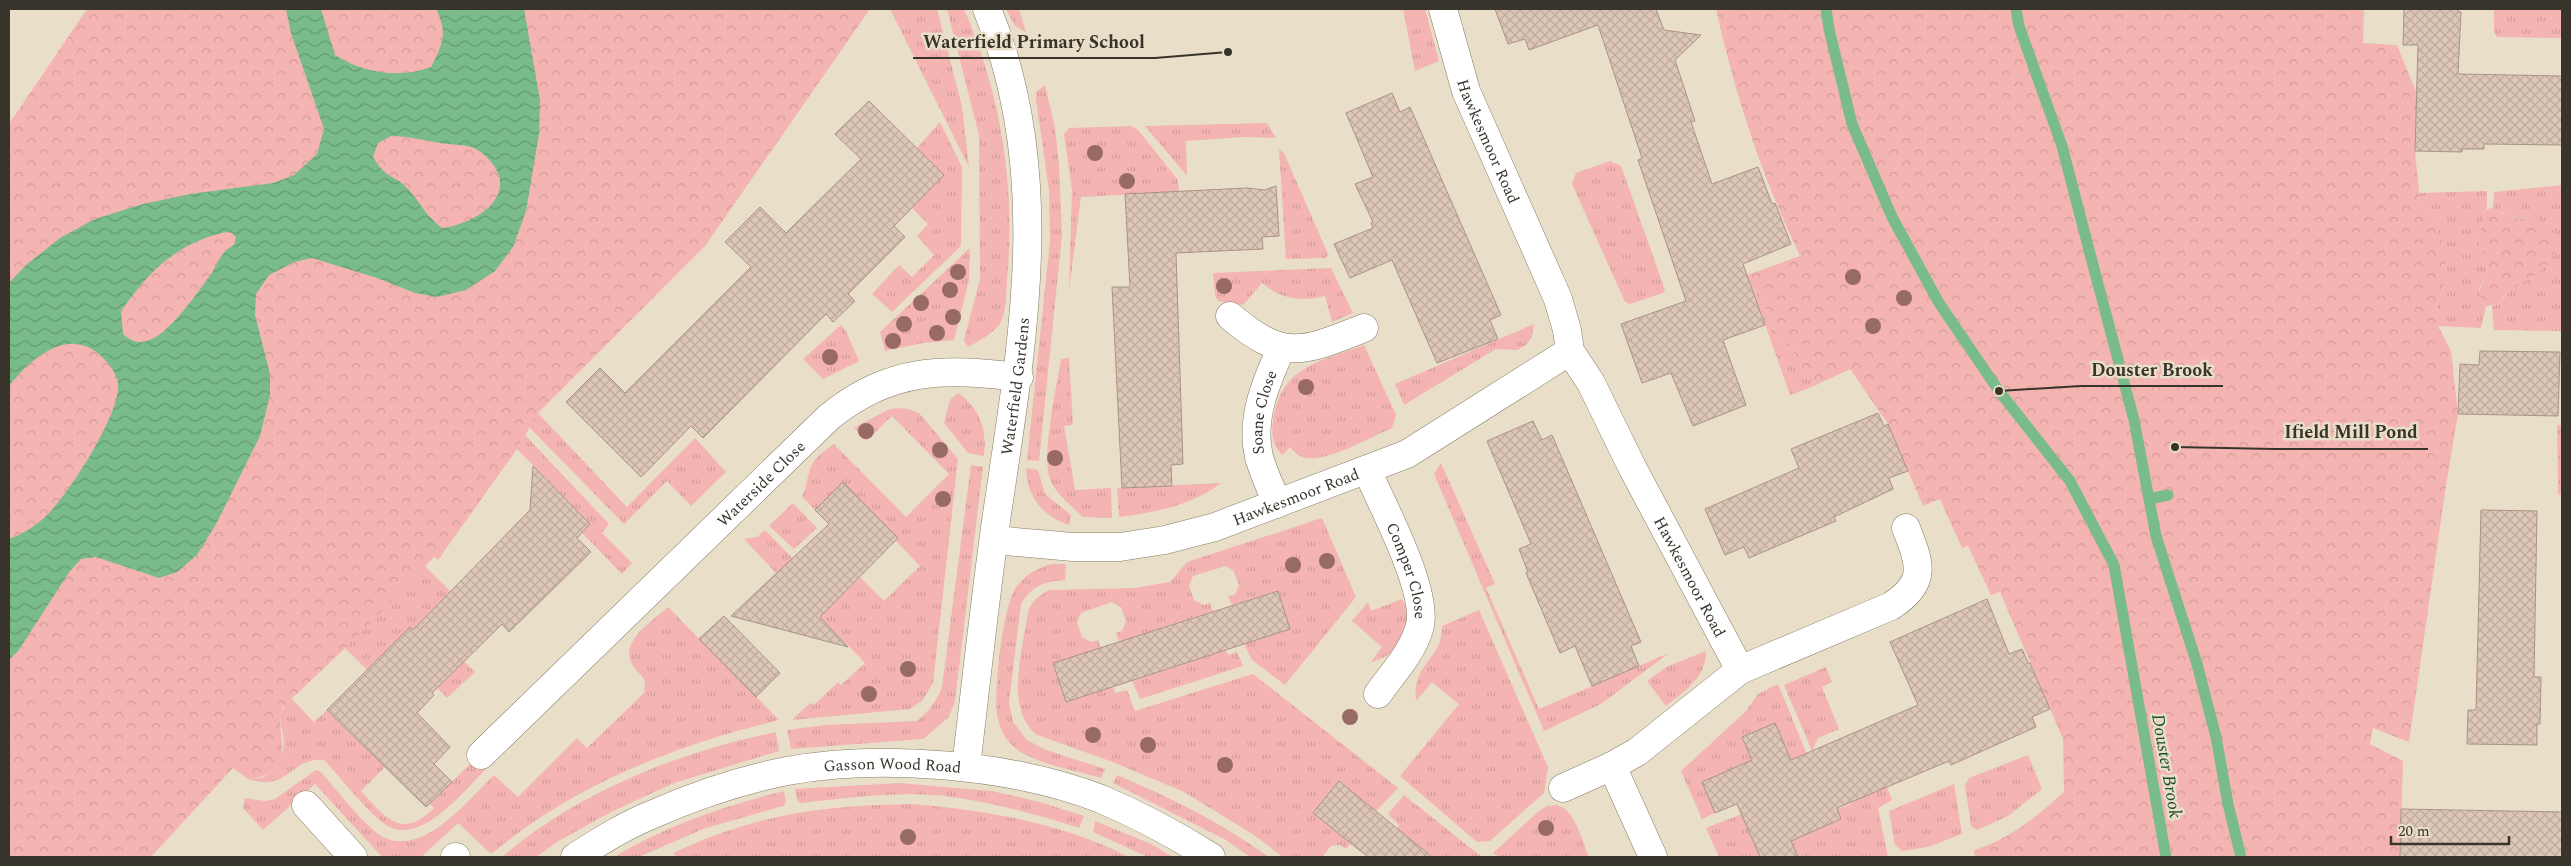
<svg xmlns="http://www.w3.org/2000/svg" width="2571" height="866" font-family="Spectral,serif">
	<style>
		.grass { fill: url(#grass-tufts) }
		.park { fill: url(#park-crowns) }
		.water { fill: url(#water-waves); fill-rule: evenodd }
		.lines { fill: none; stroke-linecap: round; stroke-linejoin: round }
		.stream { stroke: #79bc89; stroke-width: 11 }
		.building { fill: url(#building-cross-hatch); stroke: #a99386 }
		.minor-casing { stroke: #857b67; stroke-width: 29 }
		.minor { stroke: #fff; stroke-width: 28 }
		.tree { fill: #976a64 }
		.labels { text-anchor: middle; stroke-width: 5; stroke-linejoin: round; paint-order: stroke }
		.street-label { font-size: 16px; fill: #38342b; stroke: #e9dfc8 }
		.water-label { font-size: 18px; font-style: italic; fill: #1a4c2a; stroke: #e9dfc8 }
		.leader { fill: none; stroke: #38342b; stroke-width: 2 }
		.callout-dot { fill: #38342b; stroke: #e9dfc8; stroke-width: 2 }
		.callout-label { font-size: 18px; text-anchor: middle; font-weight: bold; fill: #38342b; stroke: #e9dfc8; stroke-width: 5; stroke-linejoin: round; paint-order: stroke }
	</style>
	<defs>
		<pattern id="grass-tufts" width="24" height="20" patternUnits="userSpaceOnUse" patternTransform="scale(1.25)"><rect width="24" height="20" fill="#f4b4b2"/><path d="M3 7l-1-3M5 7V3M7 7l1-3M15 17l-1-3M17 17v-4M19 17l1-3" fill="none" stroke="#d29b99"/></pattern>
		<pattern id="park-crowns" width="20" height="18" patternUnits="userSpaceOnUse" patternTransform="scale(1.25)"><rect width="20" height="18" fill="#f4b4b2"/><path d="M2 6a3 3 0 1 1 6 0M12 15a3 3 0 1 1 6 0" fill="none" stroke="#d29b99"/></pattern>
		<pattern id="water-waves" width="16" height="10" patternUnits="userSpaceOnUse" patternTransform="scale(1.25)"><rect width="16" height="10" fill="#79bc89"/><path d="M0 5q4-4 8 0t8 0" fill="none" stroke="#649a70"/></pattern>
		<pattern id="building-cross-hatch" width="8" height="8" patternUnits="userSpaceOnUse" patternTransform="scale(1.25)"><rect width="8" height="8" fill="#ddc6b8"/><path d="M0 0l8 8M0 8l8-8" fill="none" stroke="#beab9e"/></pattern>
	</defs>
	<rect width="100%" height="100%" fill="#e9dfc8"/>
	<g class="grass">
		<polygon points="890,9 937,9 962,106 969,167"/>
		<path d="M947,9h17c37,85 52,178 43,271 -1,14 0,33 -8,45 -8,10 -20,16 -31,22l-4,-7 16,-61 -1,-144z"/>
		<polygon points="1006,9 1019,9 1026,32 1015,26"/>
		<polygon points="1403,9 1425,9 1439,61 1415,71"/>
		<polygon points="2494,9 2562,9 2562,38 2497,37 2494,32"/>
		<polygon points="1045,85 1055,128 1059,164 1062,235 1039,461 1027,460 1050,241 1049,190 1036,100 1036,92"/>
		<polygon points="940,122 962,167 961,246 892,312 872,294 899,265 912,277 934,255 917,236 928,224 911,207 944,175 917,148"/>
		<polygon points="1267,123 1276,138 1244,137 1186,141 1187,176 1145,126"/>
		<polygon points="1131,126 1139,131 1178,180 1179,192 1081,197 1069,290 1072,191 1064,134 1069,128"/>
		<polygon points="1279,149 1284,153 1328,254 1326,258 1286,259"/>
		<polygon points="1610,161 1621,166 1665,290 1663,293 1630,304 1625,302 1572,184 1576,173"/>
		<polygon points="2562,185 2562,331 2494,330 2492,306 2498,304 2513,287 2548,263 2528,217 2508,217 2493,207 2494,192"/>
		<polygon points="2487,191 2487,208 2484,211 2478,241 2486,258 2487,275 2479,288 2482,303 2486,306 2481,328 2438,326 2438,305 2445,281 2434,221 2420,201 2419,193"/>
		<polygon points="970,248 969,280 954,340 923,343 885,351 880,332"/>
		<path d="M1331,268l22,45 -21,9 -7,-26c-24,6 -44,3 -63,-13l-19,22 -25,-4 -3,-6 -2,-22z"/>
		<polygon points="1753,290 1761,296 1774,330 1791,346 1803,370 1811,373 1815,381 1812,387 1790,395"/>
		<polygon points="1534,324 1532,337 1526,345 1517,350 1496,349 1404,405 1395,384"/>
		<polygon points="841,325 846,331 859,361 823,379 803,359"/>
		<path d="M1364,345l32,70 -4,13c-21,9 -64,34 -86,30 -7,-1 -12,-6 -16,-11l-8,8c-11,-12 -11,-23 -8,-39 9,-51 48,-55 90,-71z"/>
		<path d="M1069,358l4,67 -9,1 11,64 36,-2 1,30 -29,-1c-12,-12 -27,-22 -33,-38 -9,-23 7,-94 11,-120z"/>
		<path d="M958,393c22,15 29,37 26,63l-16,-3 -24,-30 6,-23z"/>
		<path d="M896,408l12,1 11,4 39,46 -25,224 -11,18 -12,8 -118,11 18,-17 4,2 24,-23 3,3 24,-22 -45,-46 40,-40 24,24 36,-35 -24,-25 2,-3 -55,-55 -28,27 -13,-14c5,-9 5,-20 9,-30 5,-10 15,-16 23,-22l72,73 43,-43 -57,-58 -26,25 -12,-13 33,-18z"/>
		<polygon points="538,413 627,507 695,438 726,472 691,506 667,481 624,524 529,427"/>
		<polygon points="2557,425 2562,425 2562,494 2558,495"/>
		<polygon points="525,435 609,524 602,533 632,563 622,574 582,533 590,524 517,449"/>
		<polygon points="1441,463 1495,584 1486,588 1539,709 1669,653 1601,704 1544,731 1434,474"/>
		<path d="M971,465l12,2 -28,234 -6,16 -26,22 -132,10 -4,-19 38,-5 92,-4c12,-10 19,-19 25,-34z"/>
		<path d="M1026,468l12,2 7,24 26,21 -2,10c-27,-9 -42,-28 -43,-57z"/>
		<path d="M1221,483c-28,22 -68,30 -102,34l-2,-29z"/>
		<polygon points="793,503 817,528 794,549 769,526"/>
		<path d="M1322,518l34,79 -71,88 -33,-25 -8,-16 46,-15 -12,-38 -46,14 -4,-9 7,-1 4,-10 -6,-15 -8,-4 -32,10 -4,10 5,14 10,5 6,-2 3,8 -94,31 -3,-9 6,-2 4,-9 -5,-15 -9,-5 -31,11 -4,9 5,15 9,5 7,-2 3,8 -48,16 13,38 47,-15 2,6 12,-3 8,21 118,-37 145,114 -22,23 -37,-30 -25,32 37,30 -5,6 -6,-4 -9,1 -9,11h-39l-29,-22 -70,-43 -74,-31 -73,-26c-33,-25 -14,-87 -9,-123 4,-12 10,-15 21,-22l85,-2 36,-6 17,-20z"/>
		<polygon points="765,530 806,572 790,588 744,539 757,537"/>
		<path d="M1052,564h14l-1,16c-22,2 -32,5 -44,24l-12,98 4,20 14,18 19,10 59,19 -4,9c-25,-8 -70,-14 -89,-33 -7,-6 -12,-17 -14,-26 -6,-20 5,-113 17,-130 9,-14 22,-21 37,-25z"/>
		<polygon points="425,566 451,592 413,630 410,627 367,670 345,648"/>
		<path d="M1402,599c2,5 6,10 7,15 5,23 -18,44 -38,48l11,-15 -30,-26 16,-19 3,9z"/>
		<path d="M668,607l111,113c-105,26 -204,64 -288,134l-33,-31 -37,34h-39l-67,-73 -52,46 -20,-22 2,-10 20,3 10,-2 41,-29 5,2c14,16 46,58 64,66 41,17 83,-38 109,-63l24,22 59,-59 10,10 57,-55 1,-12c-4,-7 -11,-12 -14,-19 -10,-22 23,-42 37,-55z"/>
		<path d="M1479,610l69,157 -4,26 -54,48 -13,1 -77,-66 59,-72 -27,-22 -16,19c-5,-37 27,-42 26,-75z"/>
		<polygon points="447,645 475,672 447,698 423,673"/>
		<polygon points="1226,650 1228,655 1237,652 1243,666 1140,699 1132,681"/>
		<path d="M1706,651c0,27 -21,40 -40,55l-19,-25 19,-14z"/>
		<polygon points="1826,667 1832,682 1822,687 1839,729 1818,738 1812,751 1784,685"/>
		<polygon points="1778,684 1818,781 1799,779 1775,723 1742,737 1752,760 1702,782 1715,813 1702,819 1681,771 1746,711 1758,694"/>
		<path d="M291,698l23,24 13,-12 58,57 -24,24c24,26 41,50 73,17l-4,-4 46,-46 12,9c-24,23 -70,85 -106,55 -21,-17 -39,-42 -58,-62 -33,-4 -35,33 -76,19l14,-1 15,-9c2,-6 5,-13 6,-19 4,-23 -12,-30 8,-52z"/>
		<path d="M776,732l3,19 -105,32 -63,29 -54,30 -21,15h-34c76,-65 176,-105 274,-125z"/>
		<polygon points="2028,755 2042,789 2008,816 1977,830 1971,826 1965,785 1969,778"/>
		<path d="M1117,775c57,24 101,46 152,82h-19l-24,-17 -113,-57z"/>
		<path d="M899,783l93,8 44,10 48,15 -5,12c-44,-14 -88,-26 -134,-32 -48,-5 -97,2 -145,7l-3,-3 -2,-11z"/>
		<polygon points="1954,784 1962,834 1928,847 1902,851 1895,845 1889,811"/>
		<polygon points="1886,785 1892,800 1878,808 1888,857 1798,857 1791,841 1841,819 1837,809 1851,804 1856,787"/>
		<path d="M784,791l2,11 -3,4 -80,23 -64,28h-25c53,-32 111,-51 170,-66z"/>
		<polygon points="1404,795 1482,857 1432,857 1397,828 1399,825 1388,814"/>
		<path d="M912,804c74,6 150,19 217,53h-453l-3,-4c80,-38 151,-48 239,-49z"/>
		<path d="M1556,805c19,3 26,36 33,52h-90l-6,-4 46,-42 8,-5z"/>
		<polygon points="1752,810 1746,825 1760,857 1719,857 1706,828"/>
		<polygon points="1095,821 1151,844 1173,857 1148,857 1093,832"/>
	</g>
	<g class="park">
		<path d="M87,9h783l-165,237 -167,167 -21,36 -79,111 -4,-3 -74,77 -77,73c-11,32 21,66 -35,72l-15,-11 -82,89h-142v-733z"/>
		<path d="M1716,9h648l-1,34 34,2 20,49 -2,57 5,50 14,20 11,29v31l-7,24v21l13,25 7,63 -13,78 -36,250 -36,-14 -3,16 33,17 -3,96h-425l-1,-7c36,-11 62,-33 90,-58l-1,-53 -63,-147 -9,3 -23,-49 -6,2 -22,-49 -17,7 -35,-82 -38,-55 -38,18 3,-6 -4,-8 -8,-3 -12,-24 -17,-16 -13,-34 -8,-6 -6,-15 53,-19c-38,-79 -65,-161 -84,-247z"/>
		<path d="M2493,207c6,2 9,9 16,10 10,2 20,-2 30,2 10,4 15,10 16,19 7,35 -44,42 -57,66l-12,2 -4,-3 -4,-11 9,-17 -1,-17 -8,-17 6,-30z"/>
	</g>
	<path class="water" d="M286,9h35l14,46c28,18 64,24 96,12 12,-23 17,-34 5,-58h88l16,91 -1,34 -13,77 -13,36 -18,24 -29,19 -29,7 -22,-4 -38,-15 -65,-20 -18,4 -25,13 -13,19 -1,21 15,59v21l-10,41 -45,90 -18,29 -20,17 -18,6 -63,-21 -15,2 -11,12 -52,80 -9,9v-121c14,-5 27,-13 38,-24 21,-20 75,-103 71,-132 -2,-12 -10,-20 -18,-28 -32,-29 -70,4 -91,31v-103l17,-18 34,-27 35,-19 48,-15 47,-10 83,-11 21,-8 23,-21 7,-25 -33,-96zM391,136c17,0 32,4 49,7 12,2 23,1 34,5 8,4 18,13 22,21 18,33 -27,56 -54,59 -16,-12 -20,-23 -33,-38 -13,-15 -24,-11 -36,-33l5,-14zM226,232l6,1 4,4 -2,8c-14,7 -15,17 -23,29 -13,18 -43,62 -64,67 -10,3 -17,-1 -24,-7l-2,-23c28,-40 56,-68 105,-79z"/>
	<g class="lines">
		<g class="stream">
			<polyline points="1826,9 1829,29 1852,124 1892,217 1939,303 1999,391 2070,481 2114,565 2166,857"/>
			<polyline points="2016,9 2019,26 2062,146 2088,246 2134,420 2156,536 2197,664 2216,737 2228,804 2241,857"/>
			<polyline points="2149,499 2168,495"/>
		</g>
	</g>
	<g class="building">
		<polygon points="1495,9 1656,9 1664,30 1701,35 1675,60 1695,121 1691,122 1712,184 1758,167 1772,204 1775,203 1791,244 1743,264 1765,325 1723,340 1746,405 1693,426 1671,373 1642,383 1621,324 1686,301 1638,160 1642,158 1598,25 1529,50 1525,39 1508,44"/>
		<polygon points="2404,9 2458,9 2458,12 2461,12 2458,74 2562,76 2562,145 2484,144 2484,149 2462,149 2462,152 2415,151 2418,45 2403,45"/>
		<polygon points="1392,93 1400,112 1410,107 1501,315 1490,320 1498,339 1437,363 1392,260 1350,278 1334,244 1373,228 1371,223 1373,222 1355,184 1373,177 1346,113"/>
		<polygon points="869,101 944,175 894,226 905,237 848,294 855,301 833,322 826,314 703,438 691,426 641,477 566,402 600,368 625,393 751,267 725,242 760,207 786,233 861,159 835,134"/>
		<polygon points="1276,186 1279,236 1262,237 1263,249 1176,253 1183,464 1171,465 1172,486 1122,488 1112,287 1130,287 1125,194 1247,188 1265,190"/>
		<polygon points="2480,351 2560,352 2558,416 2458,414 2460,364 2479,365"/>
		<polygon points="1878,413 1884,426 1888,424 1908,471 1889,478 1893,489 1834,517 1836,521 1749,558 1744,547 1725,555 1705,509 1799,468 1791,449"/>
		<polygon points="1533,421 1542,440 1552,435 1641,642 1631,646 1639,666 1592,686 1575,646 1560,653 1526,573 1528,572 1519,549 1531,544 1487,441"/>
		<polygon points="533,466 590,524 577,538 591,552 509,632 502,624 432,693 434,695 417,713 450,747 434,764 452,782 426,807 327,710 410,627 413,630 530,510"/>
		<polygon points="843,482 898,538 820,617 848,647 731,616 829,524 815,510"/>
		<polygon points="2481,510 2537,511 2534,677 2541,677 2540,724 2537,724 2537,745 2467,744 2468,710 2476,710"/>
		<polygon points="1278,591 1290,629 1066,702 1053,663"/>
		<polygon points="1987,599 2009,654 2022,649 2028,663 2030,663 2050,709 2032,717 2036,727 1951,765 1949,761 1837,808 1841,819 1791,841 1798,857 1760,857 1737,804 1715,813 1702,782 1752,760 1742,737 1775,723 1791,760 1918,705 1890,642"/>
		<polygon points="724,616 780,673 756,697 699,639"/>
		<polygon points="1339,781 1432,857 1368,857 1313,813"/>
		<polygon points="2401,809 2562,812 2562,857 2400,857"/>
	</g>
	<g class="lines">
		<defs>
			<g id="minor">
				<path id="s1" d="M1443,9l23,82 92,208 9,31 3,21 21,32 41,84 108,203 -103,82 -25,14 -49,22"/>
				<path d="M1230,316c54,46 73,36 134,12"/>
				<path id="s2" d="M1367,470c15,35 64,125 52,159 -7,24 -27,45 -41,65"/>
				<path id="s3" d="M1277,504c-6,-16 -14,-32 -18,-47 -9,-38 7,-75 22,-108"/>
				<path id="s4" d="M994,540l79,7h47l45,-7 50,-13 192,-73 163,-103"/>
				<path d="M1740,670l151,-64c37,-24 29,-42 15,-78"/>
				<path id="s5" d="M481,755l348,-338c61,-50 116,-49 190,-40"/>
				<polyline points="1612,766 1653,857"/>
				<path id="s6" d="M966,767c10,-84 19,-169 31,-253 25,-169 58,-341 -10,-505"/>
				<polyline points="306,805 353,857"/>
				<polyline points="455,857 456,857"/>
				<path id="s7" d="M575,857c24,-15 49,-31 76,-42 43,-19 90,-35 136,-44 95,-17 224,-7 314,28 38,16 75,36 110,58"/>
			</g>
		</defs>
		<use href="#minor" class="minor-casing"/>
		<use href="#minor" class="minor"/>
	</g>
	<g class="tree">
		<circle cx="1095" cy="153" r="8"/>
		<circle cx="1127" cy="181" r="8"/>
		<circle cx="958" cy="272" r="8"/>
		<circle cx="1853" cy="277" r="8"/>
		<circle cx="1224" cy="286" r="8"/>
		<circle cx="950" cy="290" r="8"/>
		<circle cx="1904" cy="298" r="8"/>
		<circle cx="921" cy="303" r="8"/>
		<circle cx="953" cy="317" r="8"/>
		<circle cx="904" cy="324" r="8"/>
		<circle cx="1873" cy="326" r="8"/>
		<circle cx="937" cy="333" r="8"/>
		<circle cx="893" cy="341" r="8"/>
		<circle cx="830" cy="357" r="8"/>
		<circle cx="1306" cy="387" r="8"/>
		<circle cx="866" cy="431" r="8"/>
		<circle cx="940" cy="450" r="8"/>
		<circle cx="1055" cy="458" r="8"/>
		<circle cx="943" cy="499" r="8"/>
		<circle cx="1327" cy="561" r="8"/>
		<circle cx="1293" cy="565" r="8"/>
		<circle cx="908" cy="669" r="8"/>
		<circle cx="869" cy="694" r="8"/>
		<circle cx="1350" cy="717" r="8"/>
		<circle cx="1093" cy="735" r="8"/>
		<circle cx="1148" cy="745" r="8"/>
		<circle cx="1225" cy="765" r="8"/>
		<circle cx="1546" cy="828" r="8"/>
		<circle cx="908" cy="837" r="8"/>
	</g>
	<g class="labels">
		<g class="street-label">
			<text dy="6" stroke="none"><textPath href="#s1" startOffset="140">Hawkesmoor Road</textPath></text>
			<text dy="6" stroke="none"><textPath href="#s6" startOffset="384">Waterfield Gardens</textPath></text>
			<text dy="6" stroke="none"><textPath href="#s3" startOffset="96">Soane Close</textPath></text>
			<text dy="6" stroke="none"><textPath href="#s5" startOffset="390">Waterside Close</textPath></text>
			<text dy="6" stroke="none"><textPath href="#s4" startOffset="310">Hawkesmoor Road</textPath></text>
			<text dy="6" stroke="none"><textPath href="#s2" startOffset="109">Comper Close</textPath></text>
			<text dy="6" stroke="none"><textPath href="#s1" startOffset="622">Hawkesmoor Road</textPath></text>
			<text dy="6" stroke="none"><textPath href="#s7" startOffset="336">Gasson Wood Road</textPath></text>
		</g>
		<g class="water-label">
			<text transform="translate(2167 766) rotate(80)" y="6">Douster Brook</text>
		</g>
	</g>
	<path class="leader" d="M1228 52L1155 58H913M1999 391L2081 386H2223M2175 447L2274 449H2428"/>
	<g class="callout-dot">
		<circle cx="1228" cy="52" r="5"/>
		<circle cx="1999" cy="391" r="5"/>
		<circle cx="2175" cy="447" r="5"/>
	</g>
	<g class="callout-label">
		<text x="1034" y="48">Waterfield Primary School</text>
		<text x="2152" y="376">Douster Brook</text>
		<text x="2351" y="438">Ifield Mill Pond</text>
	</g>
	<rect width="2571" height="866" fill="none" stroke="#38342b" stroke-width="20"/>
	<path d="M2391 836v8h118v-8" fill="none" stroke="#38342b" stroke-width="2.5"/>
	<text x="2398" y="836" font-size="15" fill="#38342b" stroke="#e9dfc8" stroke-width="4" paint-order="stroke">20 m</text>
</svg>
